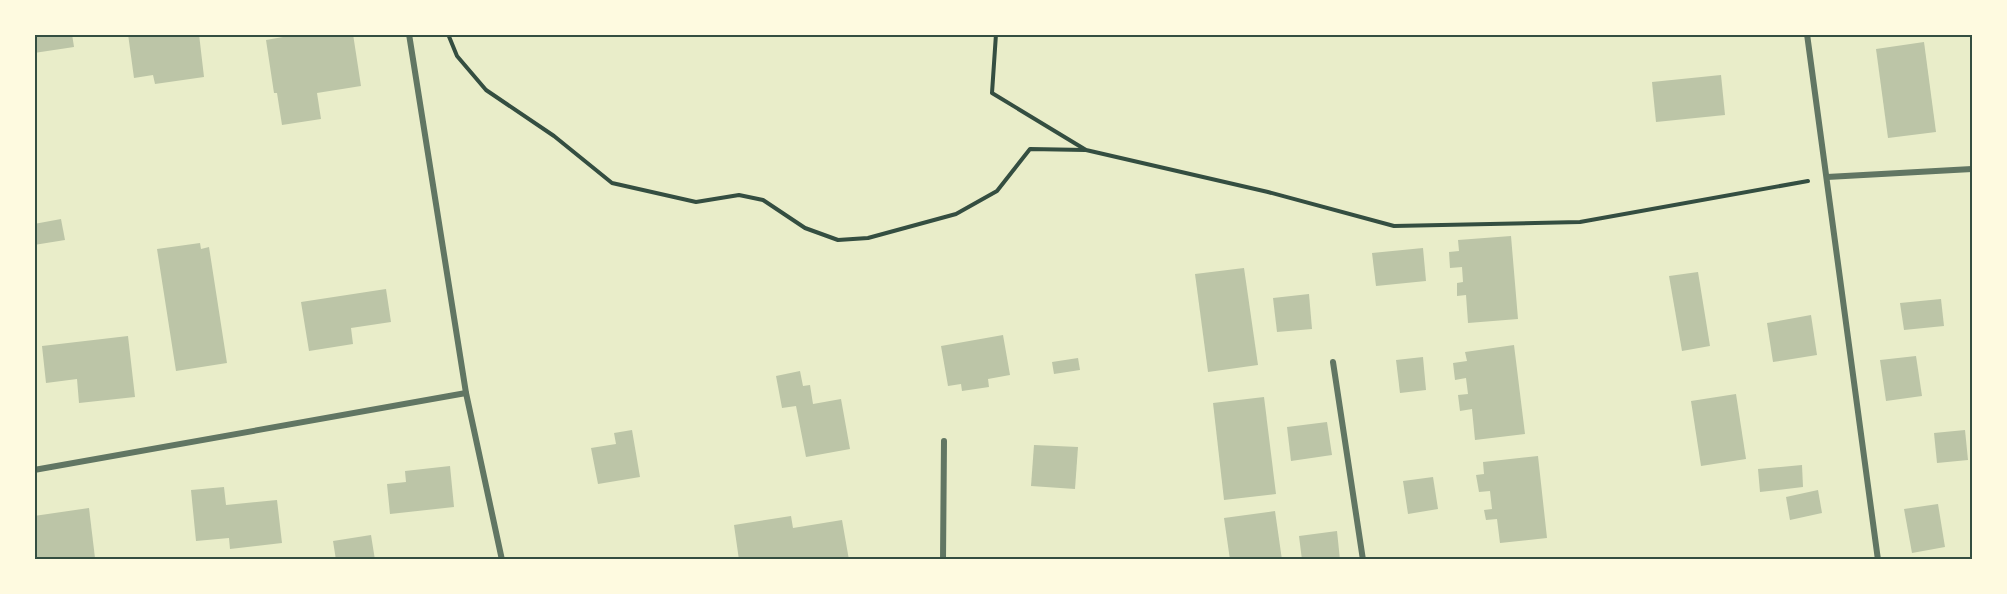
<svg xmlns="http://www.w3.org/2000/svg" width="2007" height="594" font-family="Mulish,sans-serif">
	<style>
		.building { fill: #bcc5a7 }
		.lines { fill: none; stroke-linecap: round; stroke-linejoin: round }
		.path { stroke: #344e41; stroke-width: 4 }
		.minor { stroke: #617663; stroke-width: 6 }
		.neatline { fill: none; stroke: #344e41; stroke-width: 2 }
	</style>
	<rect width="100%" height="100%" fill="#e9edc9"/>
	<g class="building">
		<polygon points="34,34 72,34 74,47 34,53"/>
		<polygon points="128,34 199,34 204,77 155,84 153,75 134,78"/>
		<polygon points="300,34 353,34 361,86 317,93 321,119 282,125 277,93 274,93 266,40"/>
		<polygon points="1924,42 1936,132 1888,138 1876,49"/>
		<polygon points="1721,75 1725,115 1656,122 1652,82"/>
		<polygon points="61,219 65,240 34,245 34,224"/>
		<polygon points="1511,236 1518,319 1468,323 1466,295 1457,296 1457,283 1463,282 1462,267 1450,268 1449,252 1459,251 1458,240"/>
		<polygon points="200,243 201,249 209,247 227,363 176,371 157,249"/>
		<polygon points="1423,248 1426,281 1376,286 1372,253"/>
		<polygon points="1244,268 1258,365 1208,372 1195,274"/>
		<polygon points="1698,272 1710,346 1682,351 1669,276"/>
		<polygon points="386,289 391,322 351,328 353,344 309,351 301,302"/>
		<polygon points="1309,294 1312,329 1277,332 1273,298"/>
		<polygon points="1941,299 1944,326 1904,330 1900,303"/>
		<polygon points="1811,315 1817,355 1773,362 1767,323"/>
		<polygon points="1003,335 1010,375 988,379 989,387 962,391 961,384 948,386 941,346"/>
		<polygon points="128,336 135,397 79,403 77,379 46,383 42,346"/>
		<polygon points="1514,345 1525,434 1475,440 1472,409 1460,411 1458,395 1468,394 1466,378 1455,380 1453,363 1467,361 1465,352"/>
		<polygon points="1916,356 1922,396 1886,401 1880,360"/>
		<polygon points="1423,357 1426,390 1400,393 1396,360"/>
		<polygon points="1078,358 1080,370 1054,374 1052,362"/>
		<polygon points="800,371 803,386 810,385 813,404 841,399 850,449 806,457 796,406 782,408 776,376"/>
		<polygon points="1736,394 1746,459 1701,466 1691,401"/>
		<polygon points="1264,397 1276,494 1224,500 1213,403"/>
		<polygon points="1327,422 1332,455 1291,461 1287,427"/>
		<polygon points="632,430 640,477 598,484 591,448 616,444 614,433"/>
		<polygon points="1965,430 1968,460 1937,463 1934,433"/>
		<polygon points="1034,445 1078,447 1075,489 1031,486"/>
		<polygon points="1538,456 1547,538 1500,543 1497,519 1486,520 1484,510 1492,509 1490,491 1479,492 1476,475 1484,474 1483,462"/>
		<polygon points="1802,465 1803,487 1760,492 1758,469"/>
		<polygon points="450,466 454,507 390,514 387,484 406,482 405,471"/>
		<polygon points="1433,477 1438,509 1408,514 1403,481"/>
		<polygon points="224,487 226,505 277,500 282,543 230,549 229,538 196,541 191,490"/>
		<polygon points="1818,490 1822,513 1790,520 1786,497"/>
		<polygon points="1938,504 1945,547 1912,553 1904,509"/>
		<polygon points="89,508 95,558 34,560 34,516"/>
		<polygon points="1275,511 1282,560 1230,560 1224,518"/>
		<polygon points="791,516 793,528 842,520 849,560 739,560 734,525"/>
		<polygon points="1337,531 1340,560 1302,560 1299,536"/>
		<polygon points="371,535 375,560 336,560 333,541"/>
	</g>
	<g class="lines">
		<g class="path">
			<polyline points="448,34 457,56 486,90 554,136 612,183 696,202 739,195 763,200 805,228 838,240 868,238 956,214 997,191 1030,149 1085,150"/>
			<polyline points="996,34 992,93 1086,150 1268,192 1394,226 1580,222 1808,181"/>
		</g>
		<g class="minor">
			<polyline points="409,34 466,393 502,560"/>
			<polyline points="1807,34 1878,560"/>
			<polyline points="1827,177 1972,169"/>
			<polyline points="1333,362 1363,560"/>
			<polyline points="34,470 466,393"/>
			<polyline points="943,560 944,441"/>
		</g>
	</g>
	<rect width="2007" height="594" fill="none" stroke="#fefae0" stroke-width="72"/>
	<rect x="36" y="36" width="1935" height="522" class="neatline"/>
</svg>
